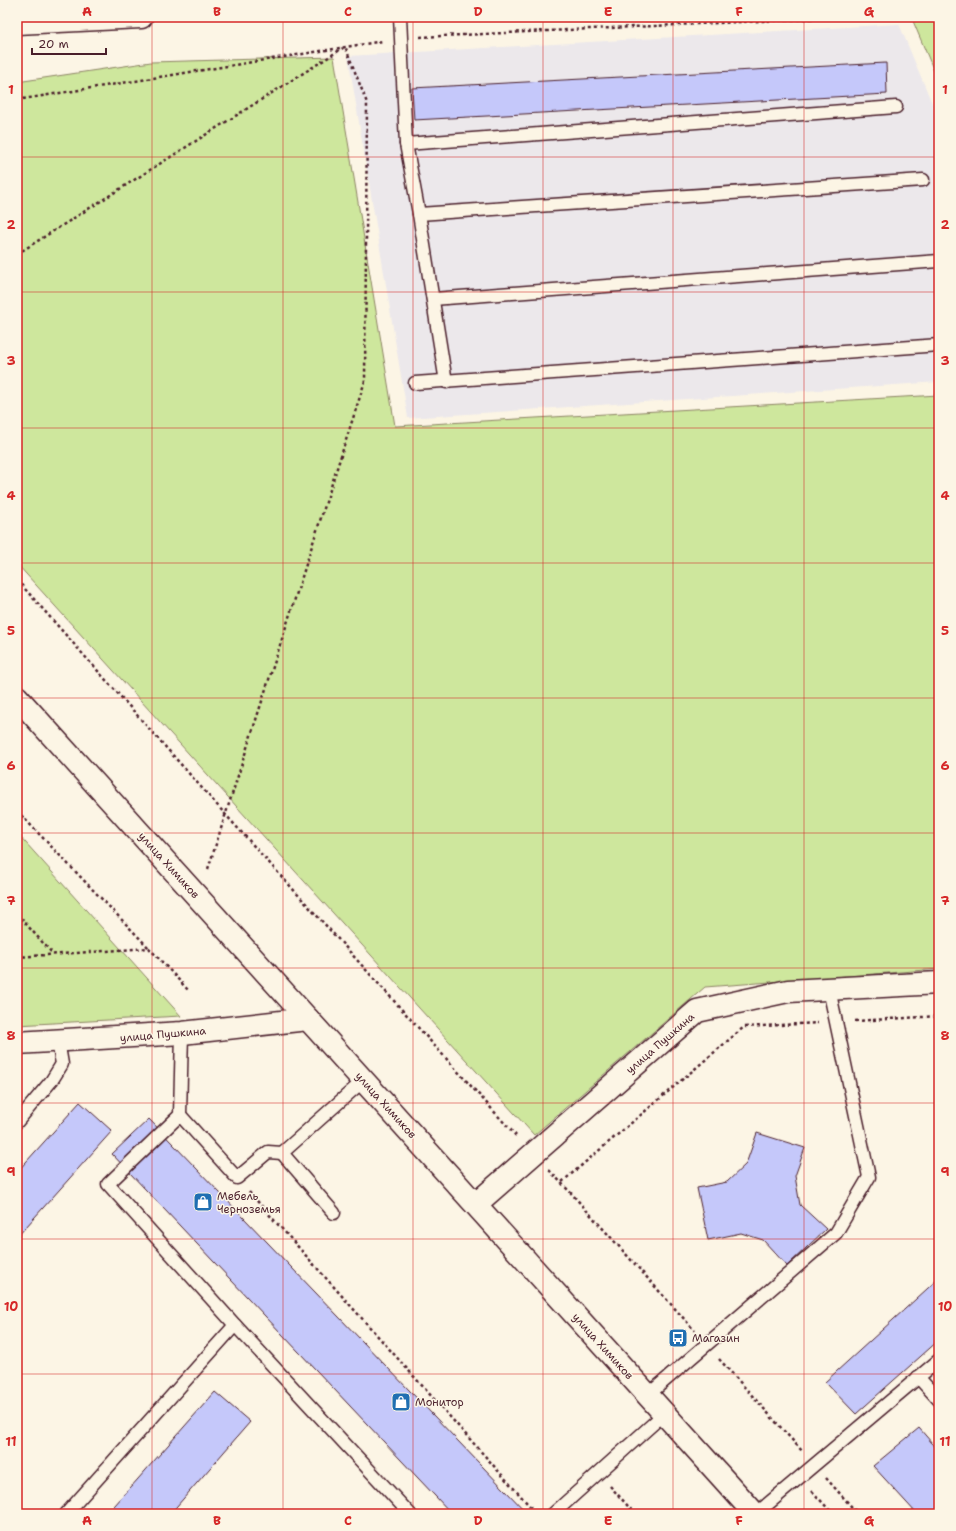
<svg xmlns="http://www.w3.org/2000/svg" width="956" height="1531" font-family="'Shantell Sans',sans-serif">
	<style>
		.built { fill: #ece8eb }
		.green { fill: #cee79d; stroke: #8c8364 }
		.building { fill: #c5c8fa; stroke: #4a1f2b }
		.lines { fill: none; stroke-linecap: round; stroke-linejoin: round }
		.lane-casing { stroke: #4a1f2b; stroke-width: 15 }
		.street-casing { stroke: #4a1f2b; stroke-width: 25 }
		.secondary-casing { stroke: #4a1f2b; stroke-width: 25 }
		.path { stroke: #4a1f2b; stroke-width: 2.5; stroke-dasharray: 3 3; stroke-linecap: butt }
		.lane { stroke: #fcf5e5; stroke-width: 12 }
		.street { stroke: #fcf5e5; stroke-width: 22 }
		.secondary { stroke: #fcf5e5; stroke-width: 22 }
		.grid { fill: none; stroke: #d62828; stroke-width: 1; stroke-opacity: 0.55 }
		.labels { text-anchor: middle; stroke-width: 3; stroke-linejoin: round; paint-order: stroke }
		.street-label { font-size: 11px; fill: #4a1f2b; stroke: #fcf5e5 }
		.poi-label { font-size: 11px; fill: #4a1f2b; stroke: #fcf5e5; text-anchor: start }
		.neatline { fill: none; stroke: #d62828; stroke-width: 1.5 }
		.grid-label { font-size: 13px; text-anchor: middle; font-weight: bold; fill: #d62828 }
	</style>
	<rect width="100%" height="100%" fill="#fcf5e5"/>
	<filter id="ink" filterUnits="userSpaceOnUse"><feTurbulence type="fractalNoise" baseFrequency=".025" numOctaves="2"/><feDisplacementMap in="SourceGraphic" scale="8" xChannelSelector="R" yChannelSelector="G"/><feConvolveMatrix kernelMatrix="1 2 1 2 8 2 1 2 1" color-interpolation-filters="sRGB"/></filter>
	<g filter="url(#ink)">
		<polygon class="built" points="899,24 939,120 939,382 408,418 348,56"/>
		<g class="green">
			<polygon points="939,20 939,83 913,21"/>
			<polygon points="334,57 395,426 939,395 939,969 705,987 534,1135 17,564 17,82 151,62"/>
			<polygon points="17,833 181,1016 17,1025"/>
		</g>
		<g class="building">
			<polygon points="886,63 887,94 414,120 412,88"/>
			<polygon points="80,1102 112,1131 17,1237 17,1172"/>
			<polygon points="149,1119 528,1514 452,1514 112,1154"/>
			<polygon points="757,1133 805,1148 795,1176 800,1205 826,1229 787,1266 763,1240 741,1233 708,1240 697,1188 727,1182 746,1164"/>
			<polygon points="939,1278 939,1340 856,1414 825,1382"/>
			<polygon points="215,1392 250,1422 170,1514 107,1514"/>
			<polygon points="919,1428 939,1451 939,1514 917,1514 873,1466"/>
		</g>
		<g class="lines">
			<defs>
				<g id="lane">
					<polyline points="400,17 406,144 419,214 446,382"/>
					<polyline points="406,144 896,107"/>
					<polyline points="419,214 923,180"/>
					<polyline points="433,299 939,261"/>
					<polyline points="415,383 939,345"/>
					<polyline points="182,1033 180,1115 108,1184 235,1325 410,1514"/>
					<polyline points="180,1115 237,1178 268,1152 282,1153"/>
					<polyline points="17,1122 52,1080 62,1064 58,1041"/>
					<polyline points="334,1213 282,1153 364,1080"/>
					<polyline points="918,1377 939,1400"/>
					<polyline points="648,1395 836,1233 869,1177 829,989"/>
					<polyline points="66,1514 235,1325"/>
					<polyline points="553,1514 665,1413"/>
					<polyline points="756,1514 939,1360"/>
				</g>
				<polyline id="street" points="17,1043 182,1033 308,1019"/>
				<g id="secondary">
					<polyline points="17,23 141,17"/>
					<polyline points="17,697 755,1514"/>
					<polyline points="476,1204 697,1011 788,991 939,983"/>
				</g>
			</defs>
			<use href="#lane" class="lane-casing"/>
			<use href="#street" class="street-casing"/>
			<use href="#secondary" class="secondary-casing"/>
			<g class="path">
				<polyline points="420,37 846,17"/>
				<polyline points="17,100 383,41"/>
				<polyline points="17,254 343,48"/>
				<polyline points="17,580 225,814 518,1138"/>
				<polyline points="17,811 149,948"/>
				<polyline points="208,869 365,381 367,103 345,46"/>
				<polyline points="17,914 53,954"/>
				<polyline points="17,957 149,948 189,991"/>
				<polyline points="855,1021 939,1016"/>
				<polyline points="549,1170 571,1193 695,1331"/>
				<polyline points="562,1182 744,1027 818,1023"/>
				<polyline points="249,1192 535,1512"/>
				<polyline points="719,1359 803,1452"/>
				<polyline points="826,1478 858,1514"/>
				<polyline points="610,1486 635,1514"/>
				<polyline points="812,1491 833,1514"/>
			</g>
			<use href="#lane" class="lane"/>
			<use href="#street" class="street"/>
			<use href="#secondary" class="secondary"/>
		</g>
	</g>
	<path class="grid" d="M152,17v1497M283,17v1497M413,17v1497M543,17v1497M673,17v1497M804,17v1497M17,157h922M17,292h922M17,428h922M17,563h922M17,698h922M17,833h922M17,968h922M17,1103h922M17,1239h922M17,1374h922"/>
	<defs>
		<symbol id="shop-square" viewBox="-11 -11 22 22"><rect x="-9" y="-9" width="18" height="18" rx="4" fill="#1f6fb2" stroke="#fcf5e5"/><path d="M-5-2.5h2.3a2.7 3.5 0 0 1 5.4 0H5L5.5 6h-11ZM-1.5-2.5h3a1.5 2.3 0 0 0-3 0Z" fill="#fff"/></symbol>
		<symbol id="bus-square" viewBox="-11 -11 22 22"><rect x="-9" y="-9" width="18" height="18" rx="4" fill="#1f6fb2" stroke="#fcf5e5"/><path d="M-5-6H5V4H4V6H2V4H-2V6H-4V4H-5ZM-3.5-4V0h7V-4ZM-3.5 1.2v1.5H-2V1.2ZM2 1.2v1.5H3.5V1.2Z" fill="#fff"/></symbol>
	</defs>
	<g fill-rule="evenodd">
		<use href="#shop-square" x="192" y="1191" width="22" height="22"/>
		<use href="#bus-square" x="667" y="1327" width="22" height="22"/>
		<use href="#shop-square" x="390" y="1391" width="22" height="22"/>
	</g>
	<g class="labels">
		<g class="street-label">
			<text transform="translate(169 865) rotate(48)" y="4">улица Химиков</text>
			<text transform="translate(163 1034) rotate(-5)" y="4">улица Пушкина</text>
			<text transform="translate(660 1043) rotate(-41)" y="4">улица Пушкина</text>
			<text transform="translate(386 1105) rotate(48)" y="4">улица Химиков</text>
			<text transform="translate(603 1346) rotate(48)" y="4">улица Химиков</text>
		</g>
		<g class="poi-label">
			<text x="217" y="1200">Мебель<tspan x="217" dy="13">Черноземья</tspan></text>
			<text x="692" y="1342">Магазин</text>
			<text x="415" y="1406">Монитор</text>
		</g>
	</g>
	<rect width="956" height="1531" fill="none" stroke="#fcf5e5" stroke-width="44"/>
	<path d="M32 48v6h74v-6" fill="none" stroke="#4a1f2b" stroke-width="2"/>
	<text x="38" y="48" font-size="12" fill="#4a1f2b" stroke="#fcf5e5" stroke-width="3" paint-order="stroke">20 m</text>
	<rect x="22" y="22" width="912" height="1487" class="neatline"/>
	<g class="grid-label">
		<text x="87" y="16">A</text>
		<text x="217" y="16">B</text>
		<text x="348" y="16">C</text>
		<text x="478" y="16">D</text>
		<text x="608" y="16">E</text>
		<text x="739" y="16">F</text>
		<text x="869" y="16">G</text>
		<text x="11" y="94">1</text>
		<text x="945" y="94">1</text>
		<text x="11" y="229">2</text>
		<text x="945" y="229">2</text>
		<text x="11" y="365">3</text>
		<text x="945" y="365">3</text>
		<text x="11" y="500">4</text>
		<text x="945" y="500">4</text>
		<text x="11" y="635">5</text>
		<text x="945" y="635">5</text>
		<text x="11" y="770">6</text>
		<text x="945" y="770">6</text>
		<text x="11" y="905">7</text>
		<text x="945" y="905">7</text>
		<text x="11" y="1040">8</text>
		<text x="945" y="1040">8</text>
		<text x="11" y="1176">9</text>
		<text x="945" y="1176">9</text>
		<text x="11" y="1311">10</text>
		<text x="945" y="1311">10</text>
		<text x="11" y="1446">11</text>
		<text x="945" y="1446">11</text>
		<text x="87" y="1525">A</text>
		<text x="217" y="1525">B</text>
		<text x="348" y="1525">C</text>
		<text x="478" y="1525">D</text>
		<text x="608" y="1525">E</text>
		<text x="739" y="1525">F</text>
		<text x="869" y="1525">G</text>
	</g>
</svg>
